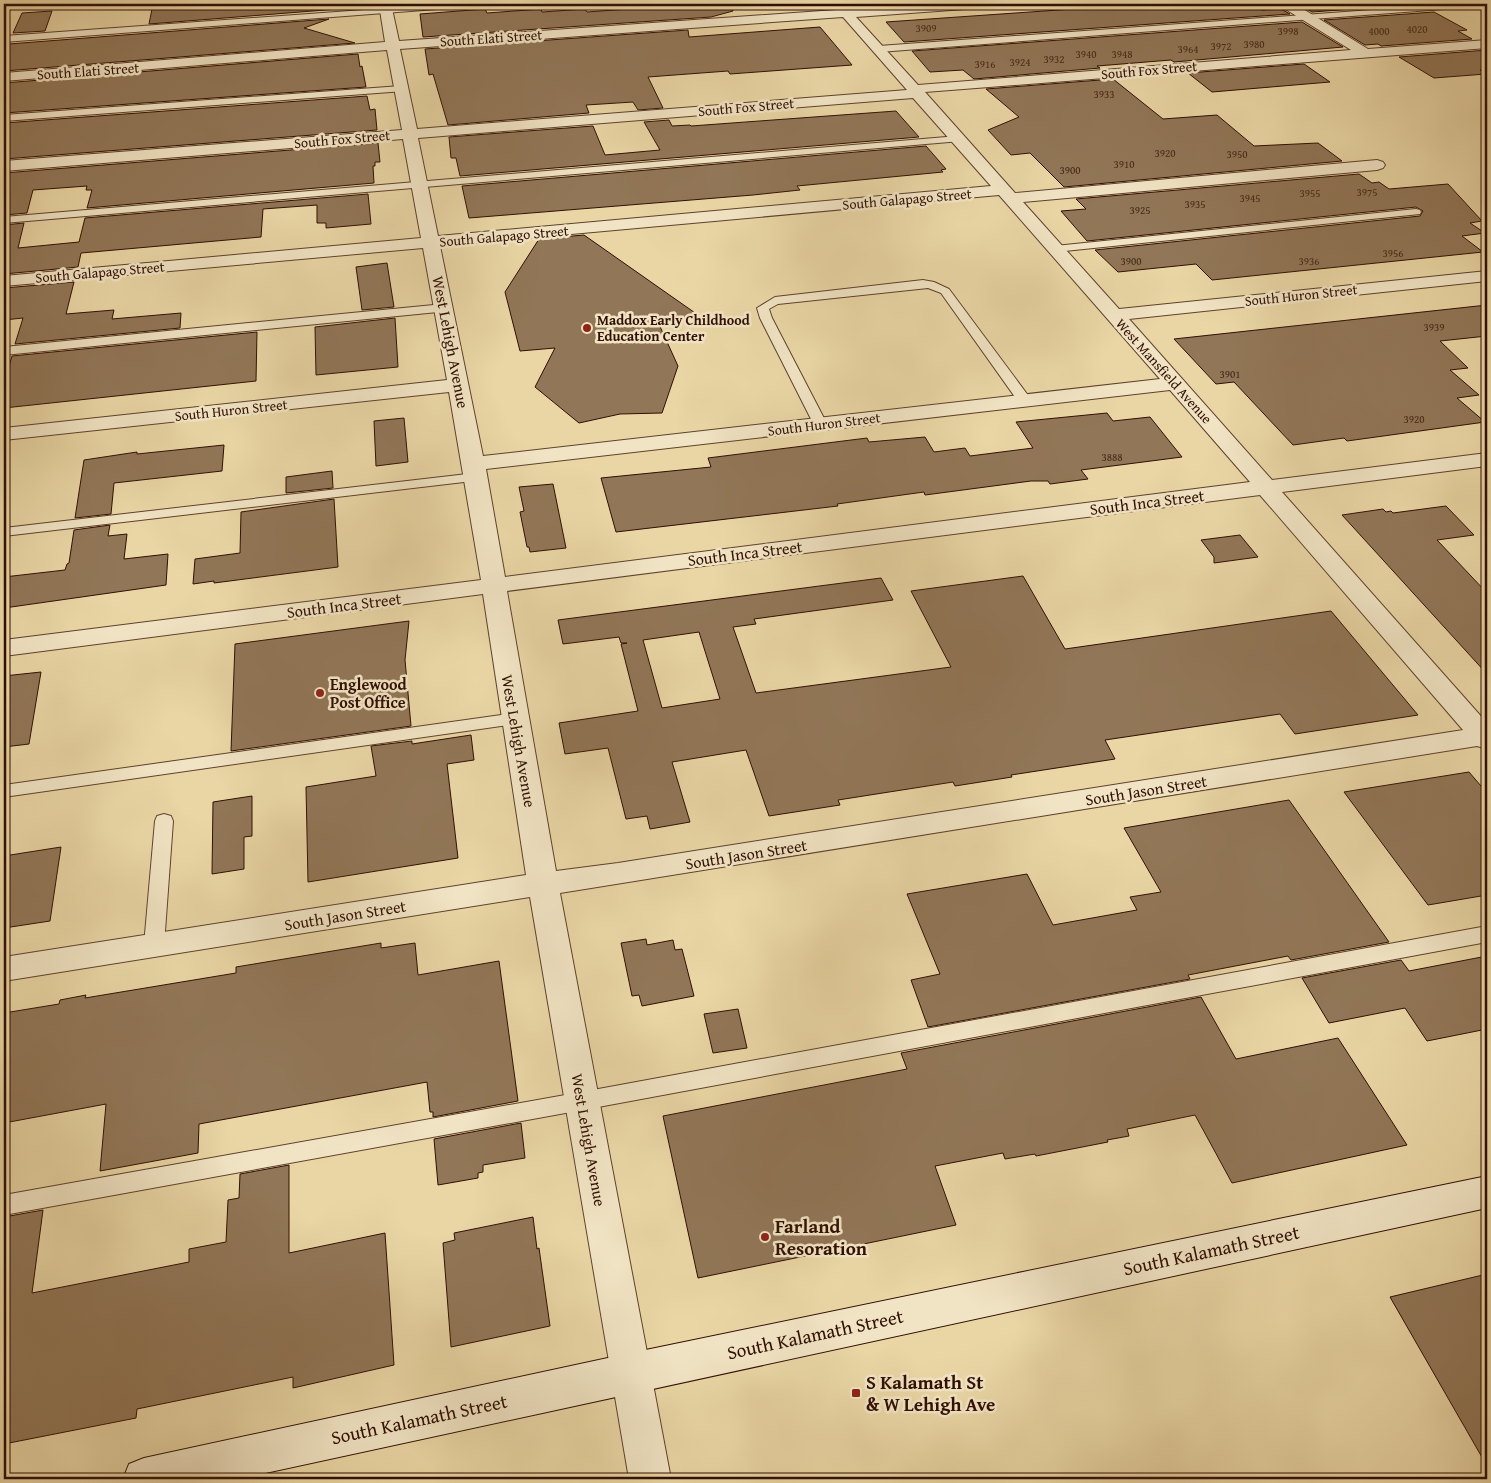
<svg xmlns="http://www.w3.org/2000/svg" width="1491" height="1483" font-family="'Gentium Book Plus',serif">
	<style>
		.building { fill: #917657; stroke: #300f03; fill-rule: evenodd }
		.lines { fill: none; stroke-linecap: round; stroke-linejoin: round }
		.lane-casing { stroke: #5e412c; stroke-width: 2 }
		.street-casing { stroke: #5e412c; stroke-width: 2 }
		.secondary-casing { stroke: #300f03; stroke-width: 2 }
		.lane { fill: #f1e4c4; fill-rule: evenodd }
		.street { fill: #f1e4c4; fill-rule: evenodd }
		.secondary { fill: #f1e4c4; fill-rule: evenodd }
		.poi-dot { fill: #8f2418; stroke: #f1e4c4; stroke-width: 2 }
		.labels { text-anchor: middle; stroke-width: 5; stroke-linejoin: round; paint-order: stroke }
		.far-number-label { font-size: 11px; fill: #482918 }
		.far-street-label { font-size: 14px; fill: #300f03; stroke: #f1e4c4 }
		.far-poi-label { font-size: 14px; font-weight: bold; fill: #300f03; stroke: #f1e4c4; text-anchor: start }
		.street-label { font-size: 16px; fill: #300f03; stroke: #f1e4c4 }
		.poi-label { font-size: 16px; font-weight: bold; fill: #300f03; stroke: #f1e4c4; text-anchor: start }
		.near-poi-label { font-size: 19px; font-weight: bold; fill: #300f03; stroke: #f1e4c4; text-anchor: start }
		.near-street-label { font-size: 19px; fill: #300f03; stroke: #f1e4c4 }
	</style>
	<rect width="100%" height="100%" fill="#ead6a5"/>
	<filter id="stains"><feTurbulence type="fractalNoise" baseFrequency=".004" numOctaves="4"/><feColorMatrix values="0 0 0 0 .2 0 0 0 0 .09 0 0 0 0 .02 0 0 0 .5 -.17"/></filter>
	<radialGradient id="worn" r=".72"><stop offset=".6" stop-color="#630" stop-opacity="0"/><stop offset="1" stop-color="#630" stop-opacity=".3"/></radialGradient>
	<g class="building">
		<polygon points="153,4 362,4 363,7 149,24"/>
		<polygon points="656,4 732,4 733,11 711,17 423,37 420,14 485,9 487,13 541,9 542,12 585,9 587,12 656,7"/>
		<polygon points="1145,4 1253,4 1262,10 1281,9 1290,14 904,42 886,22"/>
		<polygon points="1338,4 1348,8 1403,4 1421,4 1312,12 1303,7"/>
		<polygon points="52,11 45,31 13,33 22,13"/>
		<polygon points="1434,12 1467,30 1458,31 1472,39 1381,46 1378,44 1365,45 1324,20"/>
		<polygon points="329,19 304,28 355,43 4,71 4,56 9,44"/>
		<polygon points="1302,22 1343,47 1174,62 1171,60 1097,66 1100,68 974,79 963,70 930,72 912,51"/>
		<polygon points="820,27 852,65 730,74 728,71 648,77 663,108 638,110 633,102 586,105 589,113 448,125 433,74 429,75 425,49 688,30 689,37"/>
		<polygon points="1487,50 1487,70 1480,70 1486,74 1434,78 1399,57"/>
		<polygon points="358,54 360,67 362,66 366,87 4,113 4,83"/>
		<polygon points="1304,64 1330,82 1212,92 1188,73"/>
		<polygon points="1113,79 1163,119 1217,115 1254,146 1318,143 1342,161 1064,187 1030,153 1011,155 988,130 1019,117 986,89"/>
		<polygon points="367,96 370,110 375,109 377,130 4,159 4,123"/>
		<polygon points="896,111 919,137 460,176 456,158 451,158 449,137 593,126 605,155 660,150 644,122 669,120 672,126 690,125 691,126"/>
		<polygon points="378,143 380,162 375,162 375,166 373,166 374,183 87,208 92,190 86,190 87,186 33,190 27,213 4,215 4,173"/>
		<polygon points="926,146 946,169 941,170 943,172 797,186 800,190 753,195 469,218 462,186"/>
		<polygon points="1359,174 1372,183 1379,182 1389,189 1448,184 1482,221 1470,223 1485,233 1462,236 1483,252 1212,280 1196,264 1118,272 1095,250 1420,216 1423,211 1416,207 1087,241 1061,211 1086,209 1076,199"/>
		<polygon points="368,194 371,224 326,228 326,223 317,223 317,205 263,209 261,237 81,253 78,267 4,274 4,225 24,223 18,248 79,242 85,218"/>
		<polygon points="584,235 698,315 657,320 678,366 662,413 620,414 579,423 535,387 555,348 520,351 505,292 539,239"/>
		<polygon points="387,263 394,307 362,310 356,267"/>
		<polygon points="74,282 66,314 114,310 112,319 181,313 180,328 15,344 23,318 4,320 4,288"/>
		<polygon points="1487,305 1487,336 1440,341 1468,368 1450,370 1479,395 1457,398 1485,422 1347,441 1344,438 1293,445 1234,382 1216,384 1174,339"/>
		<polygon points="395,318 398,367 316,375 315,327"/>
		<polygon points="257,332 256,381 4,408 4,384 12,356"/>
		<polygon points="1107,413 1113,421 1150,417 1182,457 1081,470 1088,479 1050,484 1048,481 1031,481 925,495 924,492 837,504 838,506 616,532 601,478 711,467 708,458 867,438 869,442 925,437 934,452 965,448 970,456 1033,448 1016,422"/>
		<polygon points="404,418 408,462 376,466 374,421"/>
		<polygon points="224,445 222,471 114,483 111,514 75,518 84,460 137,452 137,454"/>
		<polygon points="332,471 333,488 286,493 286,477"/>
		<polygon points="553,484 566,548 530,552 529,547 527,547 520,512 524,511 519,487"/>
		<polygon points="334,499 338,567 214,583 214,581 193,584 195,559 240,553 241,512"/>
		<polygon points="1446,506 1474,535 1437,540 1487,593 1487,674 1342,515 1383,509 1386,512 1391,511 1393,513"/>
		<polygon points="110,525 108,536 127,534 124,559 168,554 166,585 4,608 4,577 65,570 67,564 69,563 74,530"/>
		<polygon points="1240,535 1258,557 1214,563 1214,557 1201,540"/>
		<path d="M1023,576l42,73 266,-38 87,104 -123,19 -15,-20 -175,26 10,19 -104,16 1,2 -57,9 -2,-4 -115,18 2,5 -71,11 -23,-66 -74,12 18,60 -40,7 -3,-13 -21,3 -18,-71 -43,6 -6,-31 79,-12 -17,-67 6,-1h-6l-2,-6 -56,7 -5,-24 323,-42 12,22 -139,19 2,5 -23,3 23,66 195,-26 -40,-76zM699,632l21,67 -58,9 -19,-68z"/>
		<polygon points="409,621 405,660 411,726 231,751 235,644"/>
		<polygon points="41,672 29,744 4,747 4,676"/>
		<polygon points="471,735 474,760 447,764 458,858 308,882 306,787 376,776 371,746 412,741 412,744"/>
		<polygon points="1469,772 1487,793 1487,895 1428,905 1344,792"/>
		<polygon points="252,796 252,836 244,837 244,869 212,874 213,802"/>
		<polygon points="1289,800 1389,942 1291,960 1288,956 1188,975 1190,979 928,1027 911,980 940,974 907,894 1027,874 1053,925 1137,910 1130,897 1161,892 1124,828"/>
		<polygon points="61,847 50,921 4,928 4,856"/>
		<polygon points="646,939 647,945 673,940 675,950 682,949 694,996 642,1006 639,995 632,996 621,943"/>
		<polygon points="381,943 381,948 415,943 418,975 499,961 518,1101 433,1117 433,1112 430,1112 427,1082 199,1124 198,1153 100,1171 106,1104 4,1123 4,1013 59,1004 60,1000 86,995 85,998 236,973 236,967"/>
		<polygon points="1487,956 1487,1029 1427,1041 1405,1008 1329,1023 1302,978 1401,960 1409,971"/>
		<polygon points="1201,997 1236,1059 1338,1038 1407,1145 1232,1183 1195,1115 1127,1129 1129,1136 1107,1140 1108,1142 1036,1156 1035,1154 1005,1159 1003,1153 935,1166 956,1225 698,1278 663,1116 907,1069 901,1053"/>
		<polygon points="738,1009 747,1048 713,1053 704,1014"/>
		<polygon points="521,1123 525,1158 483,1165 483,1172 478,1173 478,1178 438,1185 434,1139"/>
		<polygon points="289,1165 289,1253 385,1233 394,1365 293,1388 293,1377 137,1409 136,1418 4,1444 4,1217 43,1210 32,1293 189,1262 189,1249 226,1242 228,1200 239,1198 240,1174"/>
		<polygon points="533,1217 537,1249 539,1248 550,1326 451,1347 443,1243 455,1240 454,1233"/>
		<polygon points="1487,1274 1487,1466 1390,1297"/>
	</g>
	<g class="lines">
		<defs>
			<g id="lane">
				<polygon points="446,4 480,4 476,6 4,42 4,36"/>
				<polygon points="1453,4 1487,4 1483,6 879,52 875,49 879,46"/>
				<polygon points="401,86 404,87 404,91 4,121 4,115"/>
				<polygon points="958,136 961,137 961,141 4,223 4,217"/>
				<polygon points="1416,209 1420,210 1421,212 1420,214 1055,252 1049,249 1055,246"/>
				<polygon points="923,280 934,282 949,289 1030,398 1032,401 1030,404 1020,404 941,293 928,288 778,304 769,309 772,318 827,424 825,427 815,427 760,318 757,308 775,297"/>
				<polygon points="444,304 448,305 450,308 448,311 4,355 4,347"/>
				<polygon points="476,473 481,474 483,477 481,480 4,536 4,528"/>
				<polygon points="516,713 522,715 525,719 522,723 4,797 4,785"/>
				<polygon points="164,814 171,816 173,821 164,945 161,950 154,953 147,950 144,945 155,821 157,816"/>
				<polygon points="1487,926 1487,942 582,1110 4,1215 4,1195 582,1092"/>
			</g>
			<path id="street" d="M379,4h12l8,37 437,-31 -4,-6h13l5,5 78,-5h57l-1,3 -5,1 -123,9 62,68 433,-35 -69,-43 -1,-3h14l73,45 119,-9v8l-562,44 90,101 362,-33 6,2 2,3 -2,3 -6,2 -354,32 96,107 368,-38v10l-358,38 143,161 215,-27v13l-205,26 205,231v26l-10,-3 -917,147 111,586h-42l-99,-582 -526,84v-24l522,-82 -43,-281 -479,62v-16l477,-60 -32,-188 -445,48v-12l443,-48 -24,-132 -419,38v-10l417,-38 -18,-99 -399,32v-10l398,-31 -15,-80 -383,31v-8l381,-31zM843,17l64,73 -490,39 -17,-80zM913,98l78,88 -553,50 -20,-98zM999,195l161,184 -677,77 -43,-210zM1170,390l80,92 -745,95 -19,-108zM1260,495l203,235 -845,133 -62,8 -49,-280z"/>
			<polygon id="secondary" points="1487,1176 1487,1208 238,1479 123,1479 129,1464 144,1458 631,1353"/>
		</defs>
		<use href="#lane" class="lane-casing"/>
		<use href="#street" class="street-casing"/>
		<use href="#secondary" class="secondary-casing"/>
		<use href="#lane" class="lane"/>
		<use href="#street" class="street"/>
		<use href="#secondary" class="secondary"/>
	</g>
	<g class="poi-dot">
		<circle cx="587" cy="328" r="5"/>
		<circle cx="320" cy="693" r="5"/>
		<circle cx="765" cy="1237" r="5"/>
		<rect x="851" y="1388" width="10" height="10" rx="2.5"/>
	</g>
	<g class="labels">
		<g class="far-number-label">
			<text x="926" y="32">3909</text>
			<text x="1417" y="33">4020</text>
			<text x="1288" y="35">3998</text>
			<text x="1379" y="35">4000</text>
			<text x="1254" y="48">3980</text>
			<text x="1221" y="50">3972</text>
			<text x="1188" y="53">3964</text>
			<text x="1086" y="58">3940</text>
			<text x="1122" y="58">3948</text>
			<text x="1054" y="63">3932</text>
			<text x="1020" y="66">3924</text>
			<text x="985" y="68">3916</text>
			<text x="1104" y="98">3933</text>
			<text x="1165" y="157">3920</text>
			<text x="1237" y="158">3950</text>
			<text x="1124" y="168">3910</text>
			<text x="1070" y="174">3900</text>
			<text x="1367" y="196">3975</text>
			<text x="1310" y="197">3955</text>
			<text x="1250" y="202">3945</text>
			<text x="1195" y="208">3935</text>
			<text x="1140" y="214">3925</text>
			<text x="1393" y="257">3956</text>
			<text x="1131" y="265">3900</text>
			<text x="1309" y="265">3936</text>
			<text x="1434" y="331">3939</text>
			<text x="1230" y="378">3901</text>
			<text x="1414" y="423">3920</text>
			<text x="1112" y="461">3888</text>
		</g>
		<g class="far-street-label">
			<text transform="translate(491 38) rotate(-4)" y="5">South Elati Street</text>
			<text transform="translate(1149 70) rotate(-5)" y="5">South Fox Street</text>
			<text transform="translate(88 71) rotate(-4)" y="5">South Elati Street</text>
			<text transform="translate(746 107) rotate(-5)" y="5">South Fox Street</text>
			<text transform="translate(342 139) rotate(-5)" y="5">South Fox Street</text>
			<text transform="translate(907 199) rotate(-5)" y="5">South Galapago Street</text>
			<text transform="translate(504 236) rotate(-5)" y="5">South Galapago Street</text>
			<text transform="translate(100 272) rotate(-5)" y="5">South Galapago Street</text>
			<text transform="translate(1301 295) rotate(-6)" y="5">South Huron Street</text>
			<text transform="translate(1164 371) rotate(48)" y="5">West Mansfield Avenue</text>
			<text transform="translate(231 410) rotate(-6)" y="5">South Huron Street</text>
			<text transform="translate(824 424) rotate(-7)" y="5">South Huron Street</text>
		</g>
		<g class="far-poi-label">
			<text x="597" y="325">Maddox Early Childhood<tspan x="597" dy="16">Education Center</tspan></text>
		</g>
		<g class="street-label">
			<text transform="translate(451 342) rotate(79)" y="6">West Lehigh Avenue</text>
			<text transform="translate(1147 502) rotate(-7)" y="6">South Inca Street</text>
			<text transform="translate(745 553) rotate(-7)" y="6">South Inca Street</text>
			<text transform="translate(344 605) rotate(-7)" y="6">South Inca Street</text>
			<text transform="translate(519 741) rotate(80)" y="6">West Lehigh Avenue</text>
			<text transform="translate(1146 790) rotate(-9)" y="6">South Jason Street</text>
			<text transform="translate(746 854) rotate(-9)" y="6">South Jason Street</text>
			<text transform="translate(345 915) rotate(-9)" y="6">South Jason Street</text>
			<text transform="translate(589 1140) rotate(80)" y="6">West Lehigh Avenue</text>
		</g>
		<g class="poi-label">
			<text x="330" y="690">Englewood<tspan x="330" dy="18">Post Office</tspan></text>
		</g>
		<g class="near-poi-label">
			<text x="775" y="1233">Farland<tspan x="775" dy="22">Resoration</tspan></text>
			<text x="866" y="1389">S Kalamath St<tspan x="866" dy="22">&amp; W Lehigh Ave</tspan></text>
		</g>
		<g class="near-street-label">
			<text transform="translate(1211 1250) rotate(-12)" y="7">South Kalamath Street</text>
			<text transform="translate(815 1334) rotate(-12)" y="7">South Kalamath Street</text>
			<text transform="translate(419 1419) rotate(-12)" y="7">South Kalamath Street</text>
		</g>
	</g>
	<rect width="1491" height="1483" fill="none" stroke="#ead6a5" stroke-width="20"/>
	<rect x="5" y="5" width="1481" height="1473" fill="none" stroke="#300f03" stroke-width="2.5"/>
	<rect x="10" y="10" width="1471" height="1463" fill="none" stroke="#300f03"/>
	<rect width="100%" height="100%" filter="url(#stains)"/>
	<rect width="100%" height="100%" fill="url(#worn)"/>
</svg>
